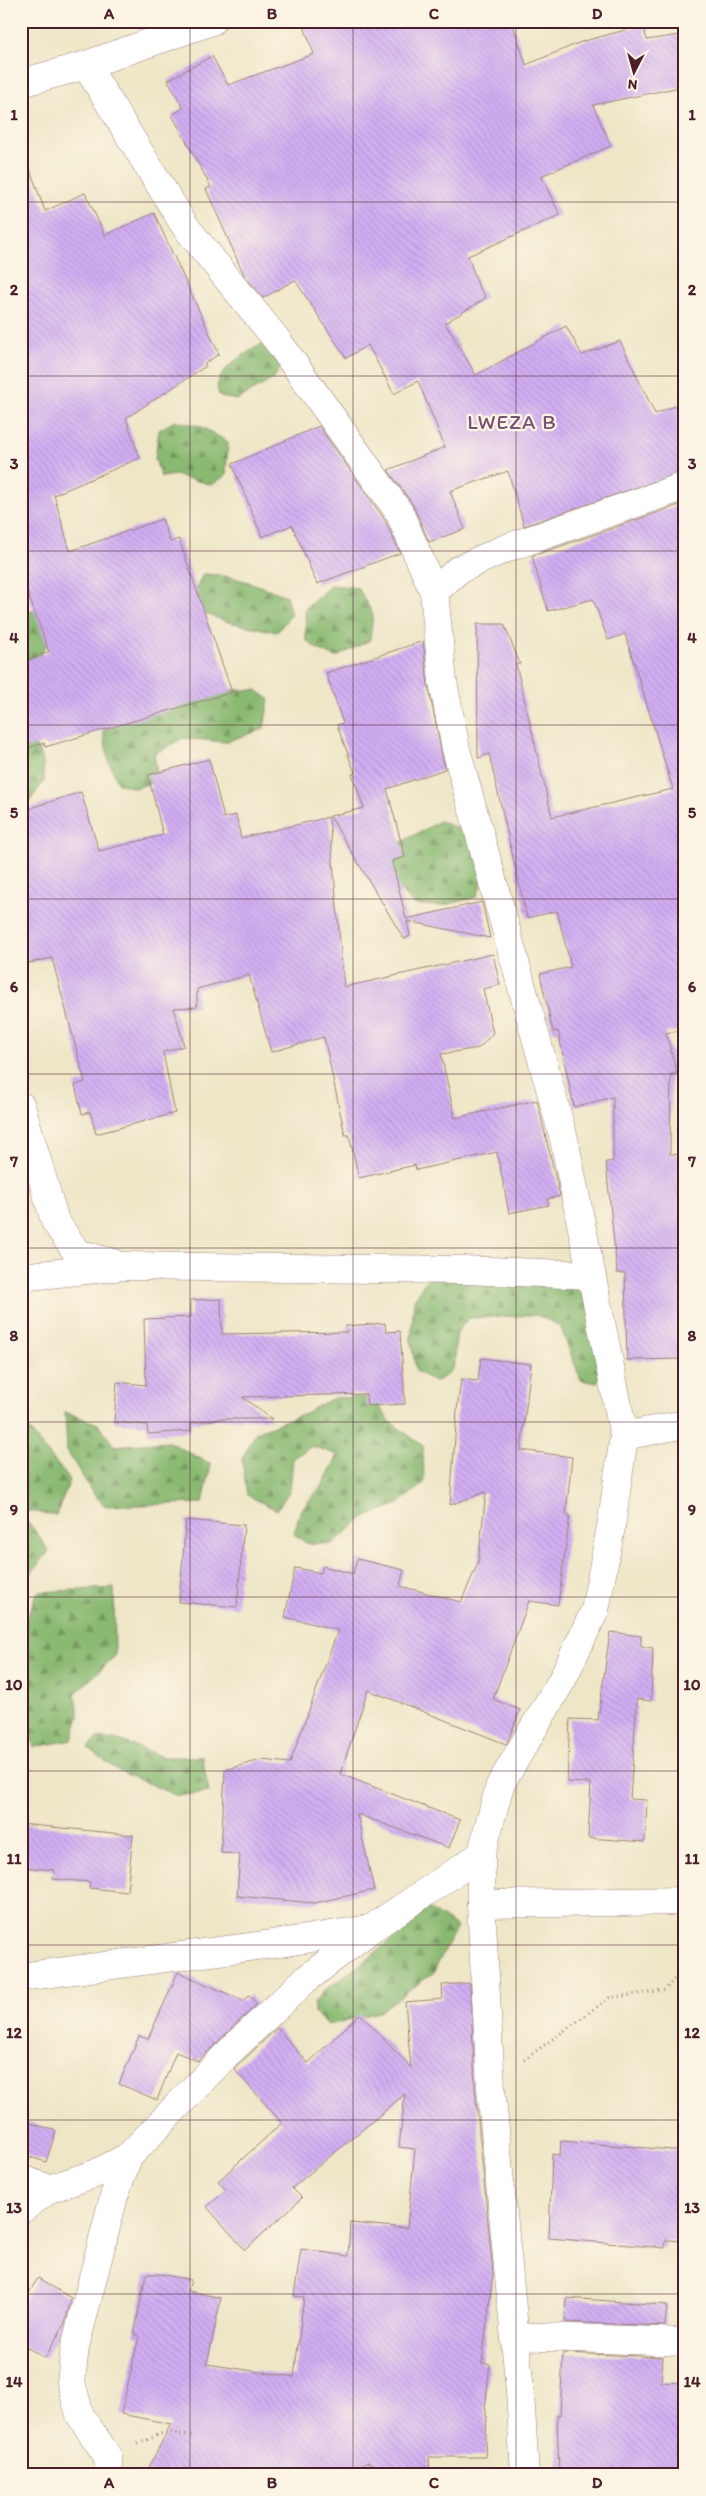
<svg xmlns="http://www.w3.org/2000/svg" width="706" height="2496" font-family="Itim,sans-serif">
	<style>
		.forest { fill: url(#forest-firs); stroke: #6a6c4e }
		.building { fill: url(#building-back-hatch) }
		.lines { fill: none; stroke-linecap: round; stroke-linejoin: round }
		.lane-casing { stroke: #9c8279; stroke-width: 19 }
		.street-casing { stroke: #9c8279; stroke-width: 29 }
		.path { stroke: #9c8279; stroke-width: 3; stroke-dasharray: 1 4; stroke-linecap: butt }
		.lane { stroke: #fff; stroke-width: 18 }
		.street { stroke: #fff; stroke-width: 28 }
		.grid { fill: none; stroke: #4a1f2b; stroke-width: 1; stroke-opacity: 0.55 }
		.labels { text-anchor: middle; stroke-width: 4.5; stroke-linejoin: round; paint-order: stroke }
		.quarter-label { font-size: 21px; letter-spacing: 1px; fill: #795171; stroke: #fcf5e5 }
		.neatline { fill: none; stroke: #4a1f2b; stroke-width: 2 }
		.grid-label { font-size: 16px; text-anchor: middle; font-weight: bold; fill: #4a1f2b }
	</style>
	<defs>
		<pattern id="forest-firs" width="22" height="20" patternUnits="userSpaceOnUse" patternTransform="scale(1.25)"><rect width="22" height="20" fill="#8ab972"/><path d="M5 1l3.5 6h-7zM16 11l3.5 6h-7z" fill="#73965e"/></pattern>
		<pattern id="building-back-hatch" width="6" height="6" patternUnits="userSpaceOnUse" patternTransform="scale(1.25)"><rect width="6" height="6" fill="#d1aef3"/><path d="M-1 5l2 2M0 0l6 6M5-1l2 2" fill="none" stroke="#b595d0"/></pattern>
	</defs>
	<rect width="100%" height="100%" fill="#fcf5e5"/>
	<filter id="ink" filterUnits="userSpaceOnUse"><feTurbulence type="fractalNoise" baseFrequency=".02" numOctaves="2"/><feDisplacementMap in="SourceGraphic" scale="10" xChannelSelector="R" yChannelSelector="G"/><feConvolveMatrix kernelMatrix="1 2 1 2 8 2 1 2 1" color-interpolation-filters="sRGB"/></filter>
	<filter id="wash" filterUnits="userSpaceOnUse"><feTurbulence type="fractalNoise" baseFrequency=".0096" numOctaves="4" result="noise"/><feDisplacementMap in="SourceGraphic" scale="20" xChannelSelector="R" yChannelSelector="G"/><feGaussianBlur stdDeviation="1.12" result="paint"/><feColorMatrix in="noise" values="0 0 0 0 0 0 0 0 0 0 0 0 0 0 0 0 0 1.4 0 .05"/><feComposite in="paint" operator="in"/></filter>
	<g filter="url(#wash)">
		<rect width="100%" height="100%" fill="#efe6c7"/>
		<g class="forest">
			<path d="M266,342l19,19 -12,18 -36,21 -17,-3c-13,-24 29,-46 46,-55z"/>
			<polygon points="175,421 200,426 228,442 226,475 212,485 176,475 161,477 155,459 159,430"/>
			<path d="M203,574c29,0 57,12 83,22l5,19 -14,17 -49,-10 -35,-13v-13z"/>
			<polygon points="331,585 358,588 373,614 370,640 336,657 316,648 306,640 305,609"/>
			<path d="M44,609c11,25 4,34 -10,56h-13v-52z"/>
			<polygon points="202,690 256,690 269,699 264,729 225,742 183,738 154,754 158,781 135,788 118,783 109,762 103,731 147,709"/>
			<polygon points="31,735 43,762 44,781 29,802 21,802 21,739"/>
			<polygon points="440,821 468,833 483,880 476,897 441,906 415,905 387,879 396,845"/>
			<path d="M437,1263l137,24 34,29 4,25 -15,42 -16,-3 -21,-54 -23,-11 -67,3c-4,4 -11,9 -13,15 -5,23 6,36 -22,49l-19,-11 -5,-31 3,-40z"/>
			<polygon points="21,1345 25,1425 70,1480 56,1515 21,1510"/>
			<polygon points="373,1397 389,1421 423,1446 424,1483 398,1504 363,1518 332,1544 306,1543 294,1534 300,1511 323,1484 338,1455 312,1446 293,1458 290,1490 277,1510 247,1495 242,1459 256,1432 305,1413 334,1398"/>
			<polygon points="65,1412 98,1424 114,1446 169,1442 211,1464 203,1503 105,1506 92,1492 67,1451"/>
			<polygon points="21,1522 30,1524 49,1551 21,1586"/>
			<polygon points="114,1588 115,1656 75,1694 79,1716 72,1740 34,1747 23,1702 21,1631 38,1592"/>
			<polygon points="97,1738 122,1741 162,1757 202,1757 209,1792 177,1796 119,1771 88,1748"/>
			<polygon points="428,1908 457,1927 433,1973 379,2012 328,2025 314,2013 314,2003 326,1989 367,1960"/>
		</g>
		<g id="blocks">
			<g class="building">
				<polygon points="302,21 512,21 526,65 581,42 643,25 647,40 685,34 685,86 593,105 611,146 541,176 560,215 468,256 478,285 486,298 445,323 476,375 566,326 582,355 620,341 655,414 685,402 685,471 524,526 508,471 450,491 465,529 429,542 412,503 388,470 445,447 418,381 394,394 368,345 346,358 295,280 263,298 244,275 206,189 211,187 172,115 183,108 168,80 212,56 228,85 314,54"/>
				<polygon points="25,156 45,211 85,193 105,235 154,213 219,354 204,364 206,366 126,418 140,458 54,495 70,551 162,519 170,542 179,539 232,692 45,747 44,743 21,750 21,662 49,652 21,575 21,157"/>
				<polygon points="319,426 385,520 400,553 317,584 292,525 262,537 232,464"/>
				<polygon points="685,503 685,1029 666,1033 677,1073 671,1074 670,1154 685,1155 685,1359 627,1360 625,1273 617,1273 606,1162 613,1161 613,1097 574,1107 558,1031 553,1032 540,974 571,967 557,911 527,918 489,754 478,758 477,624 504,624 520,664 516,664 552,817 673,789 625,634 608,640 593,599 548,611 532,556"/>
				<polygon points="423,641 428,685 445,769 387,789 405,857 392,861 406,919 482,902 490,938 407,921 410,936 404,939 330,816 364,808 352,774 355,773 337,725 343,723 326,673"/>
				<polygon points="209,759 224,818 236,815 241,838 329,817 344,987 493,954 500,985 483,989 493,1033 479,1048 441,1054 455,1118 537,1100 560,1196 547,1199 549,1205 509,1213 497,1152 416,1170 415,1165 359,1178 349,1135 345,1135 324,1037 271,1052 249,975 197,989 197,1007 174,1008 184,1046 163,1052 175,1113 96,1134 90,1112 82,1114 75,1085 85,1082 52,958 29,963 21,933 21,811 81,792 99,851 163,835 148,775"/>
				<polygon points="221,1299 222,1334 347,1332 346,1326 385,1323 386,1332 400,1331 405,1404 367,1406 366,1394 242,1397 272,1419 220,1419 191,1423 191,1431 148,1434 147,1425 114,1422 117,1382 146,1385 144,1319 191,1317 191,1300"/>
				<polygon points="481,1358 531,1364 521,1450 572,1457 566,1514 570,1515 558,1605 529,1601 493,1699 520,1710 508,1741 506,1744 368,1690 340,1774 460,1820 449,1848 357,1814 374,1890 314,1903 237,1896 240,1854 221,1853 225,1770 261,1760 290,1763 338,1630 285,1617 295,1568 321,1573 323,1566 353,1574 357,1559 404,1570 400,1586 461,1602 478,1563 486,1492 450,1505 457,1410 461,1379 478,1381"/>
				<polygon points="186,1520 244,1525 237,1607 179,1602"/>
				<polygon points="610,1632 641,1636 641,1646 653,1648 651,1701 637,1699 630,1799 647,1800 645,1842 588,1838 591,1783 567,1782 570,1719 598,1720"/>
				<polygon points="21,1824 133,1835 127,1892 89,1888 90,1882 53,1879 54,1870 21,1867"/>
				<polygon points="178,1972 244,2001 249,1995 257,2004 198,2061 176,2052 157,2100 119,2084 139,2036 148,2039"/>
				<polygon points="470,1983 475,2089 493,2274 482,2363 490,2364 485,2409 486,2409 486,2417 487,2416 485,2457 429,2457 430,2475 379,2475 377,2467 368,2462 359,2467 357,2475 145,2475 171,2424 121,2414 139,2336 134,2335 146,2274 159,2274 191,2280 188,2291 221,2298 207,2364 294,2377 304,2297 294,2296 301,2249 348,2256 350,2223 407,2228 415,2149 399,2147 405,2094 292,2188 302,2198 245,2250 207,2207 226,2190 218,2181 282,2123 234,2069 277,2028 308,2063 360,2014 411,2068 405,2002 443,1999 442,1985"/>
				<polygon points="21,2120 56,2131 46,2162 21,2154"/>
				<polygon points="561,2141 685,2151 685,2241 666,2240 665,2248 549,2238 552,2154 560,2155"/>
				<polygon points="38,2278 71,2298 65,2323 45,2358 21,2344 21,2306"/>
				<polygon points="566,2298 667,2305 665,2326 565,2322"/>
				<polygon points="563,2353 663,2357 661,2382 685,2383 685,2475 559,2475 557,2415 560,2415"/>
			</g>
		</g>
	</g>
	<g filter="url(#ink)">
		<use href="#blocks" fill-opacity="0" stroke="#9c8279" stroke-width="1"/>
		<g class="lines">
			<defs>
				<polyline id="lane" points="368,2473 368,2475"/>
				<g id="street">
					<polyline points="86,65 185,226 277,340 399,512 434,592"/>
					<polyline points="21,83 86,65 212,21"/>
					<polyline points="21,1106 55,1221 77,1253 113,1263"/>
					<polyline points="21,1277 123,1266 462,1270 592,1275"/>
					<polyline points="624,1436 685,1424"/>
					<polyline points="481,1904 685,1901"/>
					<polyline points="21,1977 280,1943 368,1929"/>
					<polyline points="21,2179 49,2189"/>
					<polyline points="21,2210 49,2189 97,2173 128,2157 232,2049 305,1980 372,1928 481,1855"/>
					<polyline points="515,2336 685,2342"/>
					<polyline points="108,2475 108,2457 80,2415 71,2382 75,2347 114,2196 128,2157"/>
					<polyline points="525,2475 520,2392 491,2088 481,1904 481,1855 500,1785 562,1680 595,1610 611,1527 624,1436 564,1139 456,749 443,682 434,592 458,570 504,549 685,486"/>
				</g>
			</defs>
			<use href="#lane" class="lane-casing"/>
			<use href="#street" class="street-casing"/>
			<g class="path">
				<polyline points="524,2060 609,1998 665,1990 685,1967"/>
				<polyline points="138,2444 165,2432 195,2436"/>
				<polyline points="271,2475 272,2473"/>
			</g>
			<use href="#lane" class="lane"/>
			<use href="#street" class="street"/>
		</g>
	</g>
	<path class="grid" d="M190,21v2454M353,21v2454M516,21v2454M21,202h664M21,376h664M21,551h664M21,725h664M21,899h664M21,1074h664M21,1248h664M21,1422h664M21,1597h664M21,1771h664M21,1945h664M21,2120h664M21,2294h664"/>
	<g class="labels">
		<g class="quarter-label">
			<text x="512" y="429">LWEZA B</text>
		</g>
	</g>
	<rect width="706" height="2496" fill="none" stroke="#fcf5e5" stroke-width="55"/>
	<g transform="translate(634 72) rotate(186)" stroke="#fcf5e5" stroke-width="4" paint-order="stroke">
	<path d="M0-4L9 19L0 12L-9 19Z" fill="#4a1f2b"/>
	<text y="-8" font-size="14" font-weight="bold" text-anchor="middle" fill="#4a1f2b">N</text>
	</g>
	<rect x="28" y="28" width="650" height="2440" class="neatline"/>
	<g class="grid-label">
		<text x="109" y="19">A</text>
		<text x="272" y="19">B</text>
		<text x="434" y="19">C</text>
		<text x="597" y="19">D</text>
		<text x="14" y="120">1</text>
		<text x="692" y="120">1</text>
		<text x="14" y="295">2</text>
		<text x="692" y="295">2</text>
		<text x="14" y="469">3</text>
		<text x="692" y="469">3</text>
		<text x="14" y="643">4</text>
		<text x="692" y="643">4</text>
		<text x="14" y="818">5</text>
		<text x="692" y="818">5</text>
		<text x="14" y="992">6</text>
		<text x="692" y="992">6</text>
		<text x="14" y="1167">7</text>
		<text x="692" y="1167">7</text>
		<text x="14" y="1341">8</text>
		<text x="692" y="1341">8</text>
		<text x="14" y="1515">9</text>
		<text x="692" y="1515">9</text>
		<text x="14" y="1690">10</text>
		<text x="692" y="1690">10</text>
		<text x="14" y="1864">11</text>
		<text x="692" y="1864">11</text>
		<text x="14" y="2038">12</text>
		<text x="692" y="2038">12</text>
		<text x="14" y="2213">13</text>
		<text x="692" y="2213">13</text>
		<text x="14" y="2387">14</text>
		<text x="692" y="2387">14</text>
		<text x="109" y="2488">A</text>
		<text x="272" y="2488">B</text>
		<text x="434" y="2488">C</text>
		<text x="597" y="2488">D</text>
	</g>
</svg>
